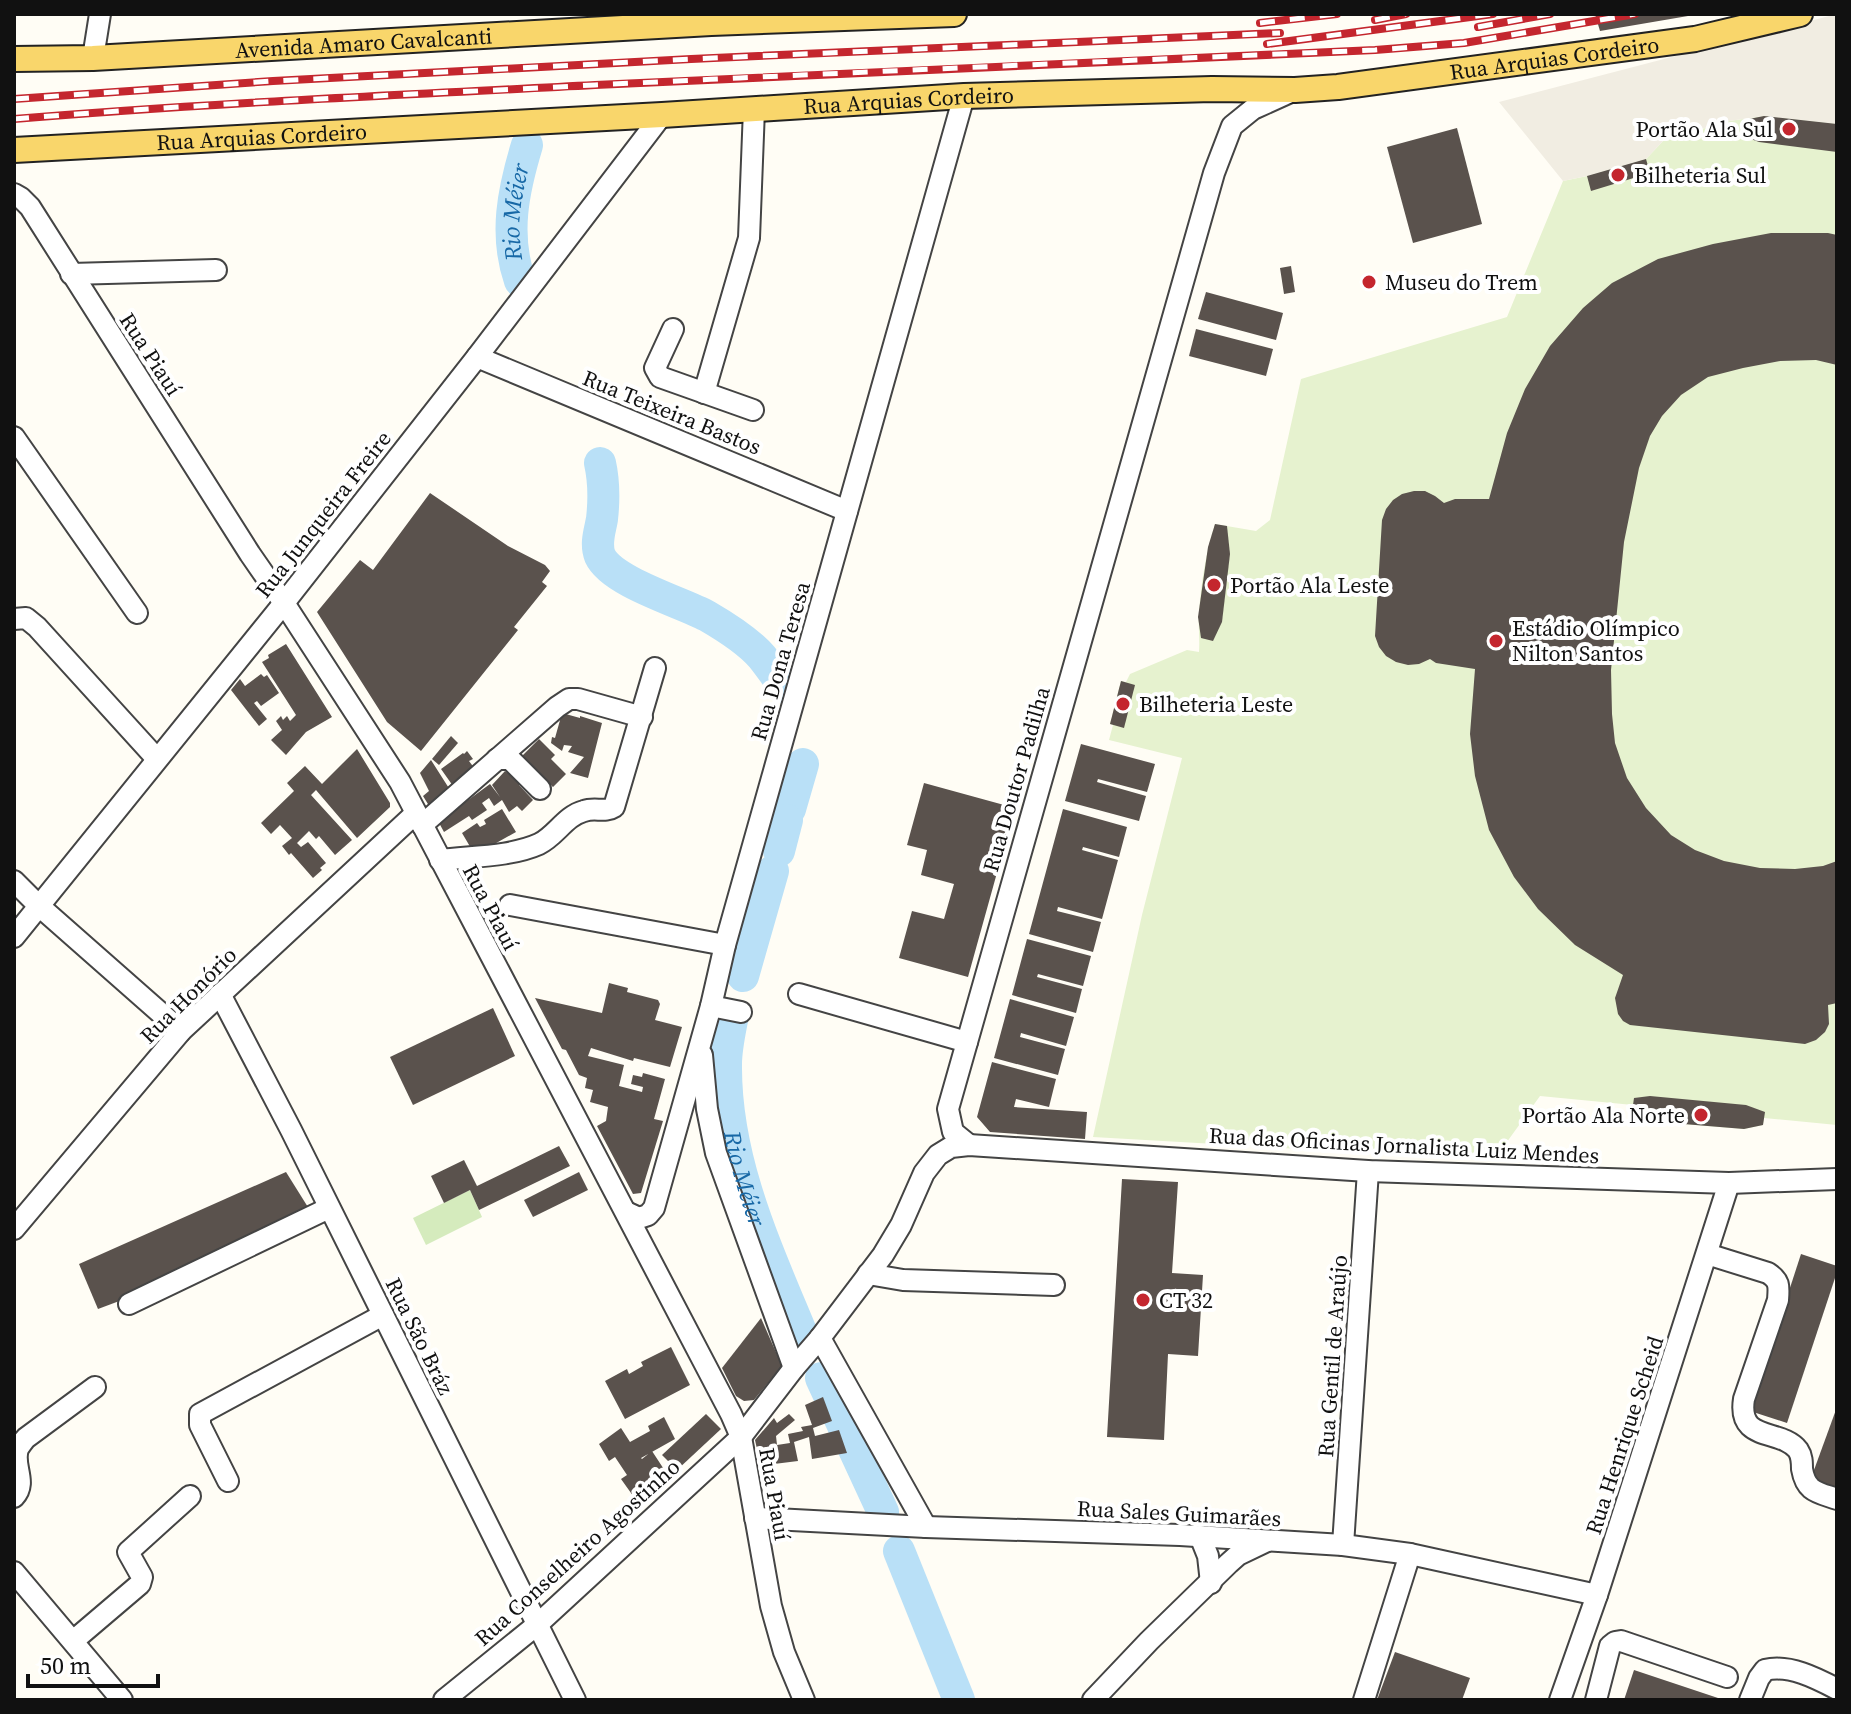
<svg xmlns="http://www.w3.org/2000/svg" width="1851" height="1714" font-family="'Source Serif 4',serif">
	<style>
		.green { fill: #d5ebbd }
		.pitch { fill: #e6f2cf }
		.plaza { fill: #f1ede2 }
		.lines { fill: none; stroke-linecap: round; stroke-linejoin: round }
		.river { stroke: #b9e0f7; stroke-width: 32 }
		.building { fill: #5a524d }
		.minor-casing { stroke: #444; stroke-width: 24 }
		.major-casing { stroke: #222; stroke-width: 28 }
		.minor { stroke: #fff; stroke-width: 20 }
		.major { stroke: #f9d66b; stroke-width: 24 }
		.rail-casing { stroke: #c4262e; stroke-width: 8 }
		.rail { stroke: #fff; stroke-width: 5; stroke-dasharray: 15; stroke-linecap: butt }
		.poi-dot { fill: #c4262e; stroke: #fff; stroke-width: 3 }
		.labels { text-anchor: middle; stroke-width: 8; stroke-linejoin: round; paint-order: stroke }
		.street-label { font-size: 22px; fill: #111; stroke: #fff }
		.poi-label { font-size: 22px; fill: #111; stroke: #fff; text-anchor: start }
		.water-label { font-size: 24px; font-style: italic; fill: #1768a6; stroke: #fff }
	</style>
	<rect width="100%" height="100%" fill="#fffdf5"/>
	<polygon class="green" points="470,1190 482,1217 426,1245 413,1218"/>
	<path class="pitch" d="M1764,116l73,8v1001l-73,-7 -1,7 -19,4 -97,-8 -14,-16 -93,-9 -36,50h-10l-3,14 -398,-23 49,-222 40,-157 -73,-18 4,-15 -3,-1 11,-43 5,1 4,-8 57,-24 12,2c1,-14 -1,-26 0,-39 2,-30 7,-61 16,-89l41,7 14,-11 31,-141 206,-62 56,-136 24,-5 59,-17 18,-19 65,-19z"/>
	<polygon class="plaza" points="1837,14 1837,124 1764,116 1729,121 1664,140 1646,159 1587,176 1563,181 1499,102"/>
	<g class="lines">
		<g class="river">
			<path id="s1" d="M520,281c-16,-46 -7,-90 7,-136"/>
			<path d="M600,463c4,18 4,38 2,56 -2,12 -7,24 -2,37 12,26 81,46 107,60 19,11 41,25 55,41 8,10 15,20 22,30"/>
			<polyline points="790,809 803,764"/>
			<polyline points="779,851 787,820"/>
			<polyline points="743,976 773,871"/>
			<path id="s2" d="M733,1015c-3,16 -7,33 -7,49 -1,96 40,183 76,270"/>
			<polyline points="821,1378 883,1512"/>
			<polyline points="899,1551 959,1700"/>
		</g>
	</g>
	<g class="building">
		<polygon points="1595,14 1687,14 1688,16 1600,31"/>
		<polygon points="1764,116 1837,124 1837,152 1759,142 1740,135 1744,120"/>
		<polygon points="1457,128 1482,224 1413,243 1387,147"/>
		<polygon points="1646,159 1650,173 1591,191 1587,176"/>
		<polygon points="1771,233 1828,233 1837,235 1837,365 1816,360 1780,361 1743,368 1708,377 1681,395 1662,416 1650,436 1639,468 1624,542 1611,670 1612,714 1615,743 1627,778 1646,808 1671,835 1695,850 1724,861 1760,868 1795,869 1823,866 1837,861 1837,1003 1828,1005 1829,1024 1825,1032 1816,1040 1805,1044 1630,1025 1623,1021 1618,1014 1615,998 1623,975 1575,945 1538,909 1514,877 1489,830 1475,776 1470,734 1475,669 1436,663 1430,659 1419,664 1408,665 1396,662 1386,656 1379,647 1375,636 1382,520 1386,509 1393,500 1402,494 1414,491 1425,491 1435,496 1444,503 1455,499 1489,499 1507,433 1525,389 1550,346 1583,308 1612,283 1658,259 1713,244"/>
		<polygon points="1291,266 1295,292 1284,294 1280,268"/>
		<polygon points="1206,292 1283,313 1276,340 1198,319"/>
		<polygon points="1196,329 1273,349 1266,376 1189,356"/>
		<polygon points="430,493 508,546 545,565 550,571 542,582 547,586 514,627 518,630 421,751 387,722 317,612 360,560 373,570"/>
		<polygon points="1215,524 1227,526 1230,554 1222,622 1213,641 1201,638 1198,617 1208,547"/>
		<polygon points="286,644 332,717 306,732 286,755 271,740 282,730 276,721 281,716 283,720 287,716 290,721 296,715 262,662 269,658 268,655"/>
		<polygon points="261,674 264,677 267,675 279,693 261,706 257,701 254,703 267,719 259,726 231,690 240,679 245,686"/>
		<polygon points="1121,681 1135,685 1124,728 1110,724"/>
		<polygon points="562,713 580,718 580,716 602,723 588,778 570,773 584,757 568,752 572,746 564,745 562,751 551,743 552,737 555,738"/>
		<polygon points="451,736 458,743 439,765 432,759"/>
		<polygon points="539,739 555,755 551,759 566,774 553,787 521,757"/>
		<polygon points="1081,744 1155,764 1147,792 1098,779 1097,782 1146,796 1139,821 1065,801"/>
		<polygon points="357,749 390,803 390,807 357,838 316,790 311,795 352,840 335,855 319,836 316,839 309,831 297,843 301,847 308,842 326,863 320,868 322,870 313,878 291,853 289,855 282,846 292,838 280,825 271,834 261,823 294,791 287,783 305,766 322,784"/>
		<polygon points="467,751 473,759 469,761 475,769 453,786 441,769 463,753 464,754"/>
		<polygon points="431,760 452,793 431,809 423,796 429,791 420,773"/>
		<polygon points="505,771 508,773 510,771 522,782 519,785 533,800 522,811 517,806 509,812 502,800 494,806 489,798 482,803 487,810 472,820 469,816 444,832 438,821 456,800 460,806 490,784 500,797 492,785"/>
		<polygon points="924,783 1015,808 968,977 899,958 912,911 944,919 954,884 921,875 927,850 907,845"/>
		<polygon points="502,809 516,832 475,855 462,833 477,823 480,827 486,824 484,820"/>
		<polygon points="1063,809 1127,827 1119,857 1083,847 1082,850 1118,860 1102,919 1058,907 1057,911 1101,922 1093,952 1029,934"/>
		<polygon points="1027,939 1091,956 1083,986 1038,974 1037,977 1082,989 1076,1013 1012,995"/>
		<polygon points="609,983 628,988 627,992 658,1000 660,1004 655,1020 682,1027 670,1067 634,1058 633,1061 591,1048 588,1056 624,1065 619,1086 642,1092 643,1087 631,1084 633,1075 642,1077 643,1073 665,1079 654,1119 663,1121 641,1193 633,1194 597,1126 606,1121 608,1107 590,1102 593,1090 585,1088 587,1078 579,1075 566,1050 562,1049 535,998 602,1013"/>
		<polygon points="1010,999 1074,1017 1066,1046 1021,1033 1020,1037 1065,1049 1058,1075 994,1058"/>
		<polygon points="493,1008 515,1056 413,1105 390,1057"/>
		<polygon points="992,1062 1056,1079 1049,1107 1016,1099 1014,1107 1087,1112 1085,1139 990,1132 977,1117"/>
		<polygon points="1650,1096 1746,1105 1765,1112 1763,1125 1744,1129 1647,1121 1632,1112 1634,1098"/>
		<polygon points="559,1146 570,1166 479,1210 470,1190 444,1203 431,1176 464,1160 477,1186"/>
		<polygon points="286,1172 311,1212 146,1291 98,1309 79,1264"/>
		<polygon points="579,1172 588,1190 533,1217 524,1200"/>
		<polygon points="1122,1179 1178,1182 1172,1273 1203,1275 1198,1356 1168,1354 1164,1440 1107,1437"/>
		<polygon points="1801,1254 1837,1266 1837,1272 1787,1423 1750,1411"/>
		<polygon points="761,1318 782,1366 754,1400 744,1401 736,1396 722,1368"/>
		<polygon points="671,1347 690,1385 625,1419 605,1381 627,1369 629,1374 643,1366 641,1362"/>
		<polygon points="823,1397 832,1421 813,1428 815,1436 839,1430 847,1453 812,1459 809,1437 794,1442 798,1461 766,1465 763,1448 757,1449 755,1440 774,1418 777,1423 789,1414 795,1420 776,1436 777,1445 790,1443 788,1434 803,1431 801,1427 812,1425 805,1405"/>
		<polygon points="1837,1407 1837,1490 1810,1481"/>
		<polygon points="706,1414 721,1429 677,1470 662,1455"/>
		<polygon points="664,1417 675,1439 659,1448 641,1458 642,1459 652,1451 669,1477 659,1485 657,1482 636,1500 621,1479 627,1475 615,1457 609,1461 599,1444 621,1428 630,1442 650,1431 648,1426"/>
		<polygon points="1395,1652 1470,1678 1462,1700 1377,1700"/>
		<polygon points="1634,1670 1721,1699 1721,1700 1624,1700"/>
	</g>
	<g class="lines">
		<defs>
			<g id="minor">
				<polyline points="93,58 100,14"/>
				<polyline points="14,194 21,198 30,207 250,554 284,603 400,782 731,1414 741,1437 771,1606 784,1652 804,1700"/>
				<polyline points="71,274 216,270"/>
				<polyline points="673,329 655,368 660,377 753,410"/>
				<polyline points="477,357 847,511"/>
				<polyline points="704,393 749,238 754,109"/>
				<polyline points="14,437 137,613"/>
				<polyline points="14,619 26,618 37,627 157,759"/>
				<polyline points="497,759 510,759 540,789"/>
				<polyline points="422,825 557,707 569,699 578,699 642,717"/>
				<path d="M440,860c31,-4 70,-3 99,-16 17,-8 26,-28 45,-33 11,-4 21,2 30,-4l41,-139"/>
				<polyline points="14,881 38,905 181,1031"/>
				<polyline points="510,905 725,945"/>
				<polyline points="14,937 284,603 477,357 662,115"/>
				<polyline points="220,994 291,1130 575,1700"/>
				<polyline points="799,994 967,1042"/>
				<polyline points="711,1006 741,1012"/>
				<polyline points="702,1055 707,1109 716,1153 794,1368"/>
				<polyline points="969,1145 953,1132 948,1109 1214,173 1232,126 1253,109 1295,90"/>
				<polyline points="626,1212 639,1218 648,1215 654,1208 711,1006 725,945 964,96"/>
				<polyline points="14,1229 181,1031 416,813"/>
				<path d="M1707,1254l61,19c12,8 11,13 10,27l-34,99c-7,44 37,29 54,51 4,6 4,12 4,19 4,23 15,23 35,30"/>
				<polyline points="868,1274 903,1280 1054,1285"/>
				<polyline points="129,1304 329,1208"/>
				<polyline points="820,1338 926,1527"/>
				<polyline points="228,1481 200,1425 200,1414 383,1315"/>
				<path d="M14,1497c14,-15 -2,-31 4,-48 1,-2 6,-9 8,-11l69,-51"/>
				<polyline points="755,1518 926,1527 1180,1535 1343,1545 1410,1554 1597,1595"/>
				<polyline points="1200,1536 1208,1556 1211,1583"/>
				<polyline points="1343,1545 1368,1171"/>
				<polyline points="14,1572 122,1700"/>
				<polyline points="73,1641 140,1584 142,1577 128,1552 190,1496"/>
				<polyline points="444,1700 538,1624 741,1437 794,1368 820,1338 883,1255 901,1225 924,1173 938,1155 951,1147 969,1145 1368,1171 1729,1183 1837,1179"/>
				<polyline points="1093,1700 1149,1641 1229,1563 1238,1555 1267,1541"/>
				<polyline points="1364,1700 1410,1554"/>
				<polyline points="1560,1700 1597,1595 1729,1183"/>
				<polyline points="1596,1700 1610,1646 1615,1642 1621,1641 1727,1677"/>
				<path d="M1750,1700l9,-22 6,-8c24,-6 51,8 72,19"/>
			</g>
			<g id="major">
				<path id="s3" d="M14,59l79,-1 618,-35 243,-9"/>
				<path id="s4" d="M14,150l648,-35 302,-19 248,-7 83,1 43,-3 357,-48 105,-25"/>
			</g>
		</defs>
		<use href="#minor" class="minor-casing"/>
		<use href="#major" class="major-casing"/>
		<use href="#minor" class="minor"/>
		<use href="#major" class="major"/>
		<defs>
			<g id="rail">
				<polyline points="1375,20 1406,14"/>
				<polyline points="1260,23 1337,14"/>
				<polyline points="1478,27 1550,14"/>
				<polyline points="1267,44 1493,14"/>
				<polyline points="14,99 273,81 691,59 1280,33"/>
				<path d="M14,119c194,-16 387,-24 581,-34 260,-13 520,-24 780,-35l89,-7 171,-29"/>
			</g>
		</defs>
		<use href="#rail" class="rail-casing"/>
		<use href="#rail" class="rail"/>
	</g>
	<g class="poi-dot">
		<circle cx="1789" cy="129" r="8"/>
		<circle cx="1618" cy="175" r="8"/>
		<circle cx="1369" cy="282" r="8"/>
		<circle cx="1214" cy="585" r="8"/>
		<circle cx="1496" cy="641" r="8"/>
		<circle cx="1123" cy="704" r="8"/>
		<circle cx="1701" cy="1115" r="8"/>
		<circle cx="1143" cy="1300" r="8"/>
	</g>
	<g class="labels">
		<g class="street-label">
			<text dy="8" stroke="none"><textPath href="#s3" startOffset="350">Avenida Amaro Cavalcanti</textPath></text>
			<text dy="8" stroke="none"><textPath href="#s4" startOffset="1544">Rua Arquias Cordeiro</textPath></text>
			<text dy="8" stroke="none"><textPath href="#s4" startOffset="896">Rua Arquias Cordeiro</textPath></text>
			<text dy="8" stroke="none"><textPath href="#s4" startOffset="248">Rua Arquias Cordeiro</textPath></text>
			<text transform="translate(151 354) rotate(57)" y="8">Rua Piauí</text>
			<text transform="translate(672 412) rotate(22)" y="8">Rua Teixeira Bastos</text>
			<text transform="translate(323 514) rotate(-52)" y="8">Rua Junqueira Freire</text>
			<text transform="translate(780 661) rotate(-74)" y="8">Rua Dona Teresa</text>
			<text transform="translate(1016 779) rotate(-74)" y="8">Rua Doutor Padilha</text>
			<text transform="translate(491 907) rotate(62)" y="8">Rua Piauí</text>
			<text transform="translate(188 995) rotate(-45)" y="8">Rua Honório</text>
			<text transform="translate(1404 1145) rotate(3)" y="8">Rua das Oficinas Jornalista Luiz Mendes</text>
			<text transform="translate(420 1336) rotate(64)" y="8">Rua São Bráz</text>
			<text transform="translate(1332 1356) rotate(-86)" y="8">Rua Gentil de Araújo</text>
			<text transform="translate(1624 1435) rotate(-72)" y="8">Rua Henrique Scheid</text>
			<text transform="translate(775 1494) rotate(80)" y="8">Rua Piauí</text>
			<text transform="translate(1179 1513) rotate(3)" y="8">Rua Sales Guimarães</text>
			<text transform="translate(577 1552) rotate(-42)" y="8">Rua Conselheiro Agostinho</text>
		</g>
		<g class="poi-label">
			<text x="1773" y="137" text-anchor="end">Portão Ala Sul</text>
			<text x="1634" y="183">Bilheteria Sul</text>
			<text x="1385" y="290">Museu do Trem</text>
			<text x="1230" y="593">Portão Ala Leste</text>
			<text x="1512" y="636">Estádio Olímpico<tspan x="1512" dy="25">Nilton Santos</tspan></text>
			<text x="1139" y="712">Bilheteria Leste</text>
			<text x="1685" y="1123" text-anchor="end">Portão Ala Norte</text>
			<text x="1159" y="1308">CT 32</text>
		</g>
		<g class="water-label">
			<text dy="8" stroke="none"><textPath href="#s1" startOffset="70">Rio Méier</textPath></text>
			<text dy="8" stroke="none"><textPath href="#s2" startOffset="166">Rio Méier</textPath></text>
		</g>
	</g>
	<rect width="1851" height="1714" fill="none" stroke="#111111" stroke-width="32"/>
	<path d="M28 1674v12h130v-12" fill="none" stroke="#111111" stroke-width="4"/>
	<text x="40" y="1674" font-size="24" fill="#111111" stroke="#ffffff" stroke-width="6" paint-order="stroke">50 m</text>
</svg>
